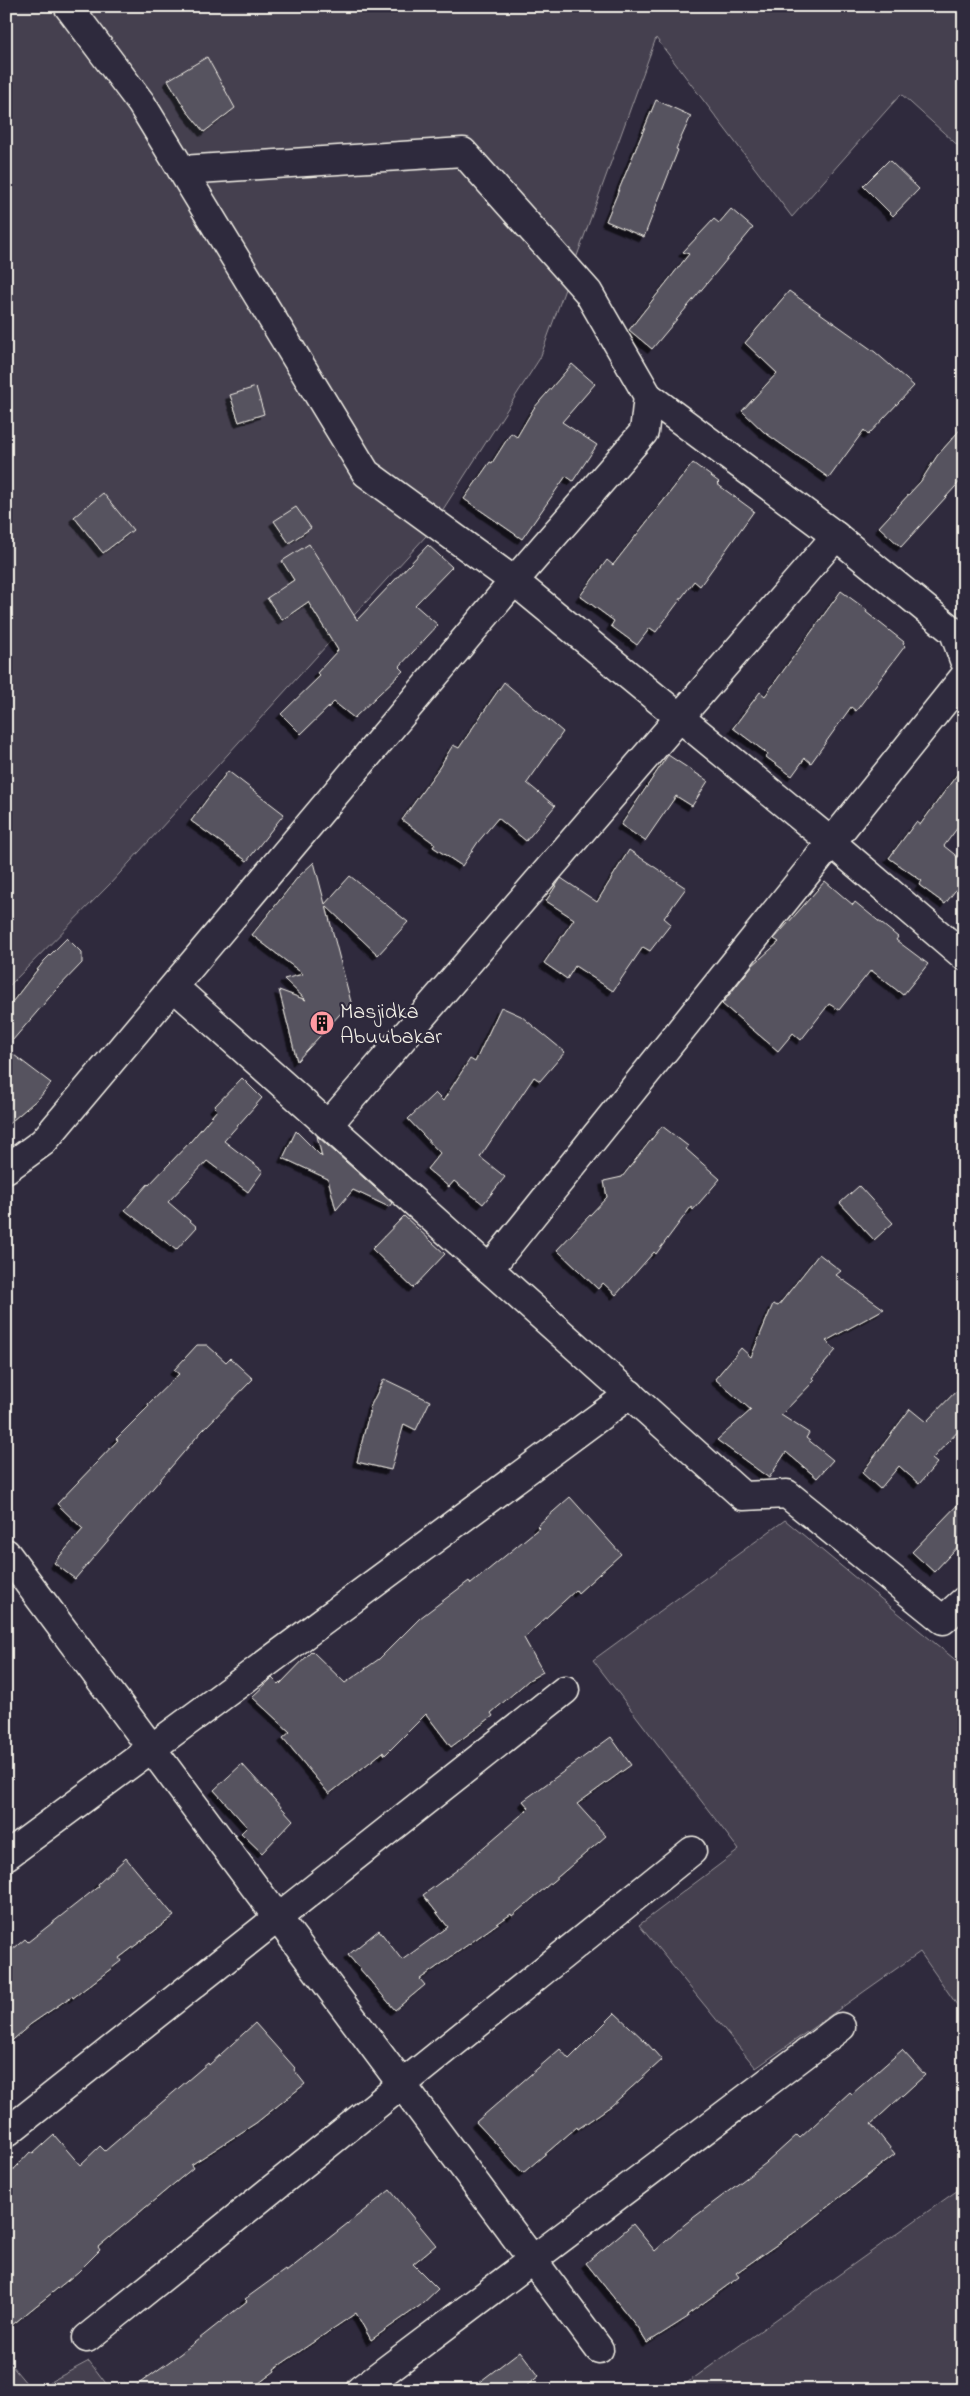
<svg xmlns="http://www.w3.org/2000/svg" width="970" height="2396" font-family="'Indie Flower',sans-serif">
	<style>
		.green { fill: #454050; stroke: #9c989c }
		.building { fill: #56525f; stroke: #f4f1e8; filter: url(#shadow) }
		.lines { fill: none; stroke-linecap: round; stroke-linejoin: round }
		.street-casing { stroke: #f4f1e8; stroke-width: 31 }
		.secondary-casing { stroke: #f4f1e8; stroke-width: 31 }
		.street { stroke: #2f2a3d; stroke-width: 28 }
		.secondary { stroke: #2f2a3d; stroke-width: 28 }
		.labels { text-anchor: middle; stroke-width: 4.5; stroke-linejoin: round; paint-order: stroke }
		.poi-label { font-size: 22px; fill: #f4f1e8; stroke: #2f2a3d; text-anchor: start }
	</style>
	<defs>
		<filter id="shadow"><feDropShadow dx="-4.5" dy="4.5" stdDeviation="0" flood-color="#0009"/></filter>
	</defs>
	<rect width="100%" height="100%" fill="#2f2a3d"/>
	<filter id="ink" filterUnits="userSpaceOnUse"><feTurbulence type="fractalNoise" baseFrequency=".02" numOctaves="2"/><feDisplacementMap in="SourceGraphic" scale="10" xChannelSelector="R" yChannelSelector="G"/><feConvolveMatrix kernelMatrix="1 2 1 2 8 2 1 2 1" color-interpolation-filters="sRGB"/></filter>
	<g filter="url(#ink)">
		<g class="green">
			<polygon points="6,6 964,6 964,151 901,94 792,217 656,38 540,358 426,536 110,884 6,989"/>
			<polygon points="785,1520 964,1667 964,2015 920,1952 756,2068 639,1925 739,1850 593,1660"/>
			<polygon points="964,2186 964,2390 677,2390 948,2197"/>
			<polygon points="6,2359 32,2390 6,2390"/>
			<polygon points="89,2361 111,2390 35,2390"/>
		</g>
		<g class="building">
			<polygon points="207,57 235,108 204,132 186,110 168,80"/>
			<polygon points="656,100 691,116 676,149 678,150 644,237 606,221"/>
			<polygon points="889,160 919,189 893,216 863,186"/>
			<polygon points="731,209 753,228 652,349 629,330 689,254 683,252 714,219 719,223"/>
			<polygon points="789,291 875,352 914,386 868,435 864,430 829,478 764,432 742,411 777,373 745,343"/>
			<polygon points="572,364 595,384 562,422 597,445 573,481 566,476 522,539 464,499 490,462 492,463 511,433 517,437 534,408"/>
			<polygon points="256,387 264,414 239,422 230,395"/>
			<polygon points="964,425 964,477 901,547 879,527 921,481 937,456"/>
			<polygon points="693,463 719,482 717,484 754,511 700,586 694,581 656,632 650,628 637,645 611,626 614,621 580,596 607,560 613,565"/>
			<polygon points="103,493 133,530 103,553 74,517"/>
			<polygon points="296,507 311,528 289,543 274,521"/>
			<polygon points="309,544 357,620 428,545 452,567 415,605 438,625 399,667 403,671 354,718 334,702 301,734 281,714 320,676 317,673 338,650 308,602 282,620 267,598 294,580 282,561"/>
			<polygon points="841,591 867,610 866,612 904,642 903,644 905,646 856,711 851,707 811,763 805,758 792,776 766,757 768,754 733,728 760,692 765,696"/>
			<polygon points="504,682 563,732 527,783 555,806 526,841 498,818 478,842 462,866 433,847 435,844 402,820 439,768 453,745 459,748"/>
			<polygon points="668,755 708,781 692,806 676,796 645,841 621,825"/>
			<polygon points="964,765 964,819 944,846 964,862 964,879 945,904 919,885 922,881 889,858 916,822 920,825"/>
			<polygon points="228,771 284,814 247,861 191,821"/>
			<polygon points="629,850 686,888 664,918 671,924 650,951 643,947 613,991 575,966 567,979 544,963 574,919 546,901 561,878 597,902"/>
			<polygon points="314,862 325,904 350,876 408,922 378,955 326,906 351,1002 297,1061 279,990 306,1000 284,979 303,974 252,935 298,877"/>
			<polygon points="825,881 853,905 855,902 898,937 896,940 928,964 903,995 871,970 839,1010 829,1004 801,1040 793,1033 778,1051 722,1004 752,966 779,942 774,939"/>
			<polygon points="67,938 82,953 82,963 55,991 6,1048 6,1010 44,961"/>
			<polygon points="501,1007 521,1016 565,1052 540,1081 534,1077 480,1157 505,1177 483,1204 454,1181 449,1187 427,1169 440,1153 408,1119 435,1093 443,1101 470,1059 475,1062"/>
			<polygon points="6,1049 51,1083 40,1097 6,1126"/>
			<polygon points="242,1078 262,1098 224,1141 263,1171 248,1192 207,1161 168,1202 197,1227 176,1250 125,1210 148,1184 149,1185 191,1141 217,1110 214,1107"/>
			<polygon points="662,1126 688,1146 686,1149 720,1179 693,1210 691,1207 656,1254 654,1252 616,1295 603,1283 598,1289 557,1250 607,1197 604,1181 622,1177"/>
			<polygon points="296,1131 322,1157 317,1136 392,1203 389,1207 353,1190 336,1210 328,1179 283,1158"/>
			<polygon points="859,1186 893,1223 874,1240 840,1203"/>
			<polygon points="404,1216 445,1254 413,1288 372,1249"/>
			<polygon points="819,1254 841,1271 836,1275 884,1309 826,1341 836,1350 812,1378 815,1380 781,1415 809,1433 806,1438 833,1460 817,1478 786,1452 769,1478 717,1440 751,1410 715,1379 741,1348 751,1357 773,1304 778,1306"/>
			<polygon points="197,1345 207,1345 226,1362 230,1358 253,1379 201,1432 75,1579 54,1563 83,1529 57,1504 118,1440 116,1439 149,1406 148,1404 179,1374 174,1370"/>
			<polygon points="384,1379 430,1401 416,1430 404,1424 391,1470 357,1462 371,1405"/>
			<polygon points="964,1383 964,1425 932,1459 937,1463 919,1484 899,1466 880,1489 862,1473 910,1409 926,1422"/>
			<polygon points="570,1497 621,1554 578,1593 576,1590 524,1638 543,1672 529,1680 491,1713 493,1716 451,1747 426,1714 385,1755 383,1752 329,1794 283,1738 290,1732 252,1697 272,1678 279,1685 312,1651 345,1683 379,1659 420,1618 469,1581 471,1584 539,1528 537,1526"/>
			<polygon points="964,1498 964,1540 934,1572 912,1552"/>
			<polygon points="611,1737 631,1765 577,1804 606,1836 512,1916 511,1914 420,1979 425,1985 395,2010 348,1955 379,1930 402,1960 448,1927 423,1895 457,1870 527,1810 529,1808 523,1801"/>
			<polygon points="242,1764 293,1820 262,1853 241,1833 247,1827 214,1790"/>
			<polygon points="126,1858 174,1916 119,1958 121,1961 73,1998 72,1996 31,2024 6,2046 6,1955 25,1939 28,1942 99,1886 98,1884"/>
			<polygon points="615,2013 645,2041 662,2060 611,2106 578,2129 577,2127 523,2173 476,2122 560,2049 569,2059"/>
			<polygon points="255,2023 295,2068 294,2070 305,2084 256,2123 191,2165 193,2168 98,2247 100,2250 78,2272 6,2330 6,2178 30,2152 33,2154 54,2135 80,2165 100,2146 105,2151 208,2063 209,2065"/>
			<polygon points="902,2050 925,2075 871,2124 895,2154 798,2230 736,2273 739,2277 687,2315 688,2317 647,2343 637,2327 586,2263 633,2224 655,2251 685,2224 766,2163 797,2135 800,2138 850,2092 852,2094"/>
			<polygon points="390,2190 436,2245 413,2264 438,2289 421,2305 371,2340 356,2313 274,2369 275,2371 250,2390 130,2390 180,2354 247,2301 245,2299 285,2270 286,2272"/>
			<polygon points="520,2351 539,2376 521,2390 469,2390"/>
		</g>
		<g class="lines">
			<defs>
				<g id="street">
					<polyline points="648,396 836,536 954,632 964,660"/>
					<polyline points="174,987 743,1496 787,1494 943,1620 964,1601"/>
					<polyline points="328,1125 836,536"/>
					<polyline points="6,1169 43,1142 514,581 644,432 648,396 588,292 463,152 182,170"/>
					<polyline points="489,1269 964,677"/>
					<polyline points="6,1553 599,2349"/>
					<polyline points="6,1856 630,1394"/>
					<polyline points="6,2133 565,1690"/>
					<polyline points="87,2338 692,1851"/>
					<polyline points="360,2390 841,2027"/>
				</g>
				<polyline id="secondary" points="68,6 141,103 366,473 514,581 831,842 964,956"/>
			</defs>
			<use href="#street" class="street-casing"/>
			<use href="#secondary" class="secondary-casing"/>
			<use href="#street" class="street"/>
			<use href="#secondary" class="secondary"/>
		</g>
	</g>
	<defs>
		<symbol id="building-disc" viewBox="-11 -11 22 22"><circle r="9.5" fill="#ff9aa2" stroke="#2f2a3d"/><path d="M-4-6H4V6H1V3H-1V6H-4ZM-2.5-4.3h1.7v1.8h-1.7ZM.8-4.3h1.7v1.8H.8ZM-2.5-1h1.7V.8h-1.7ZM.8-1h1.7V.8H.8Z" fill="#111"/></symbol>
	</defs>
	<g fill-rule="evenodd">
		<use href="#building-disc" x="308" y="1009" width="28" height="28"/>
	</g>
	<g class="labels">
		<g class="poi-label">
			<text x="340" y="1018">Masjidka<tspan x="340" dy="25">Abuubakar</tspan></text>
		</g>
	</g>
	<rect width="970" height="2396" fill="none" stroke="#2f2a3d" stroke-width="25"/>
	<rect x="12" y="12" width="945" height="2371" fill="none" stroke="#f4f1e8" stroke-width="2" filter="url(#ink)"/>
</svg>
